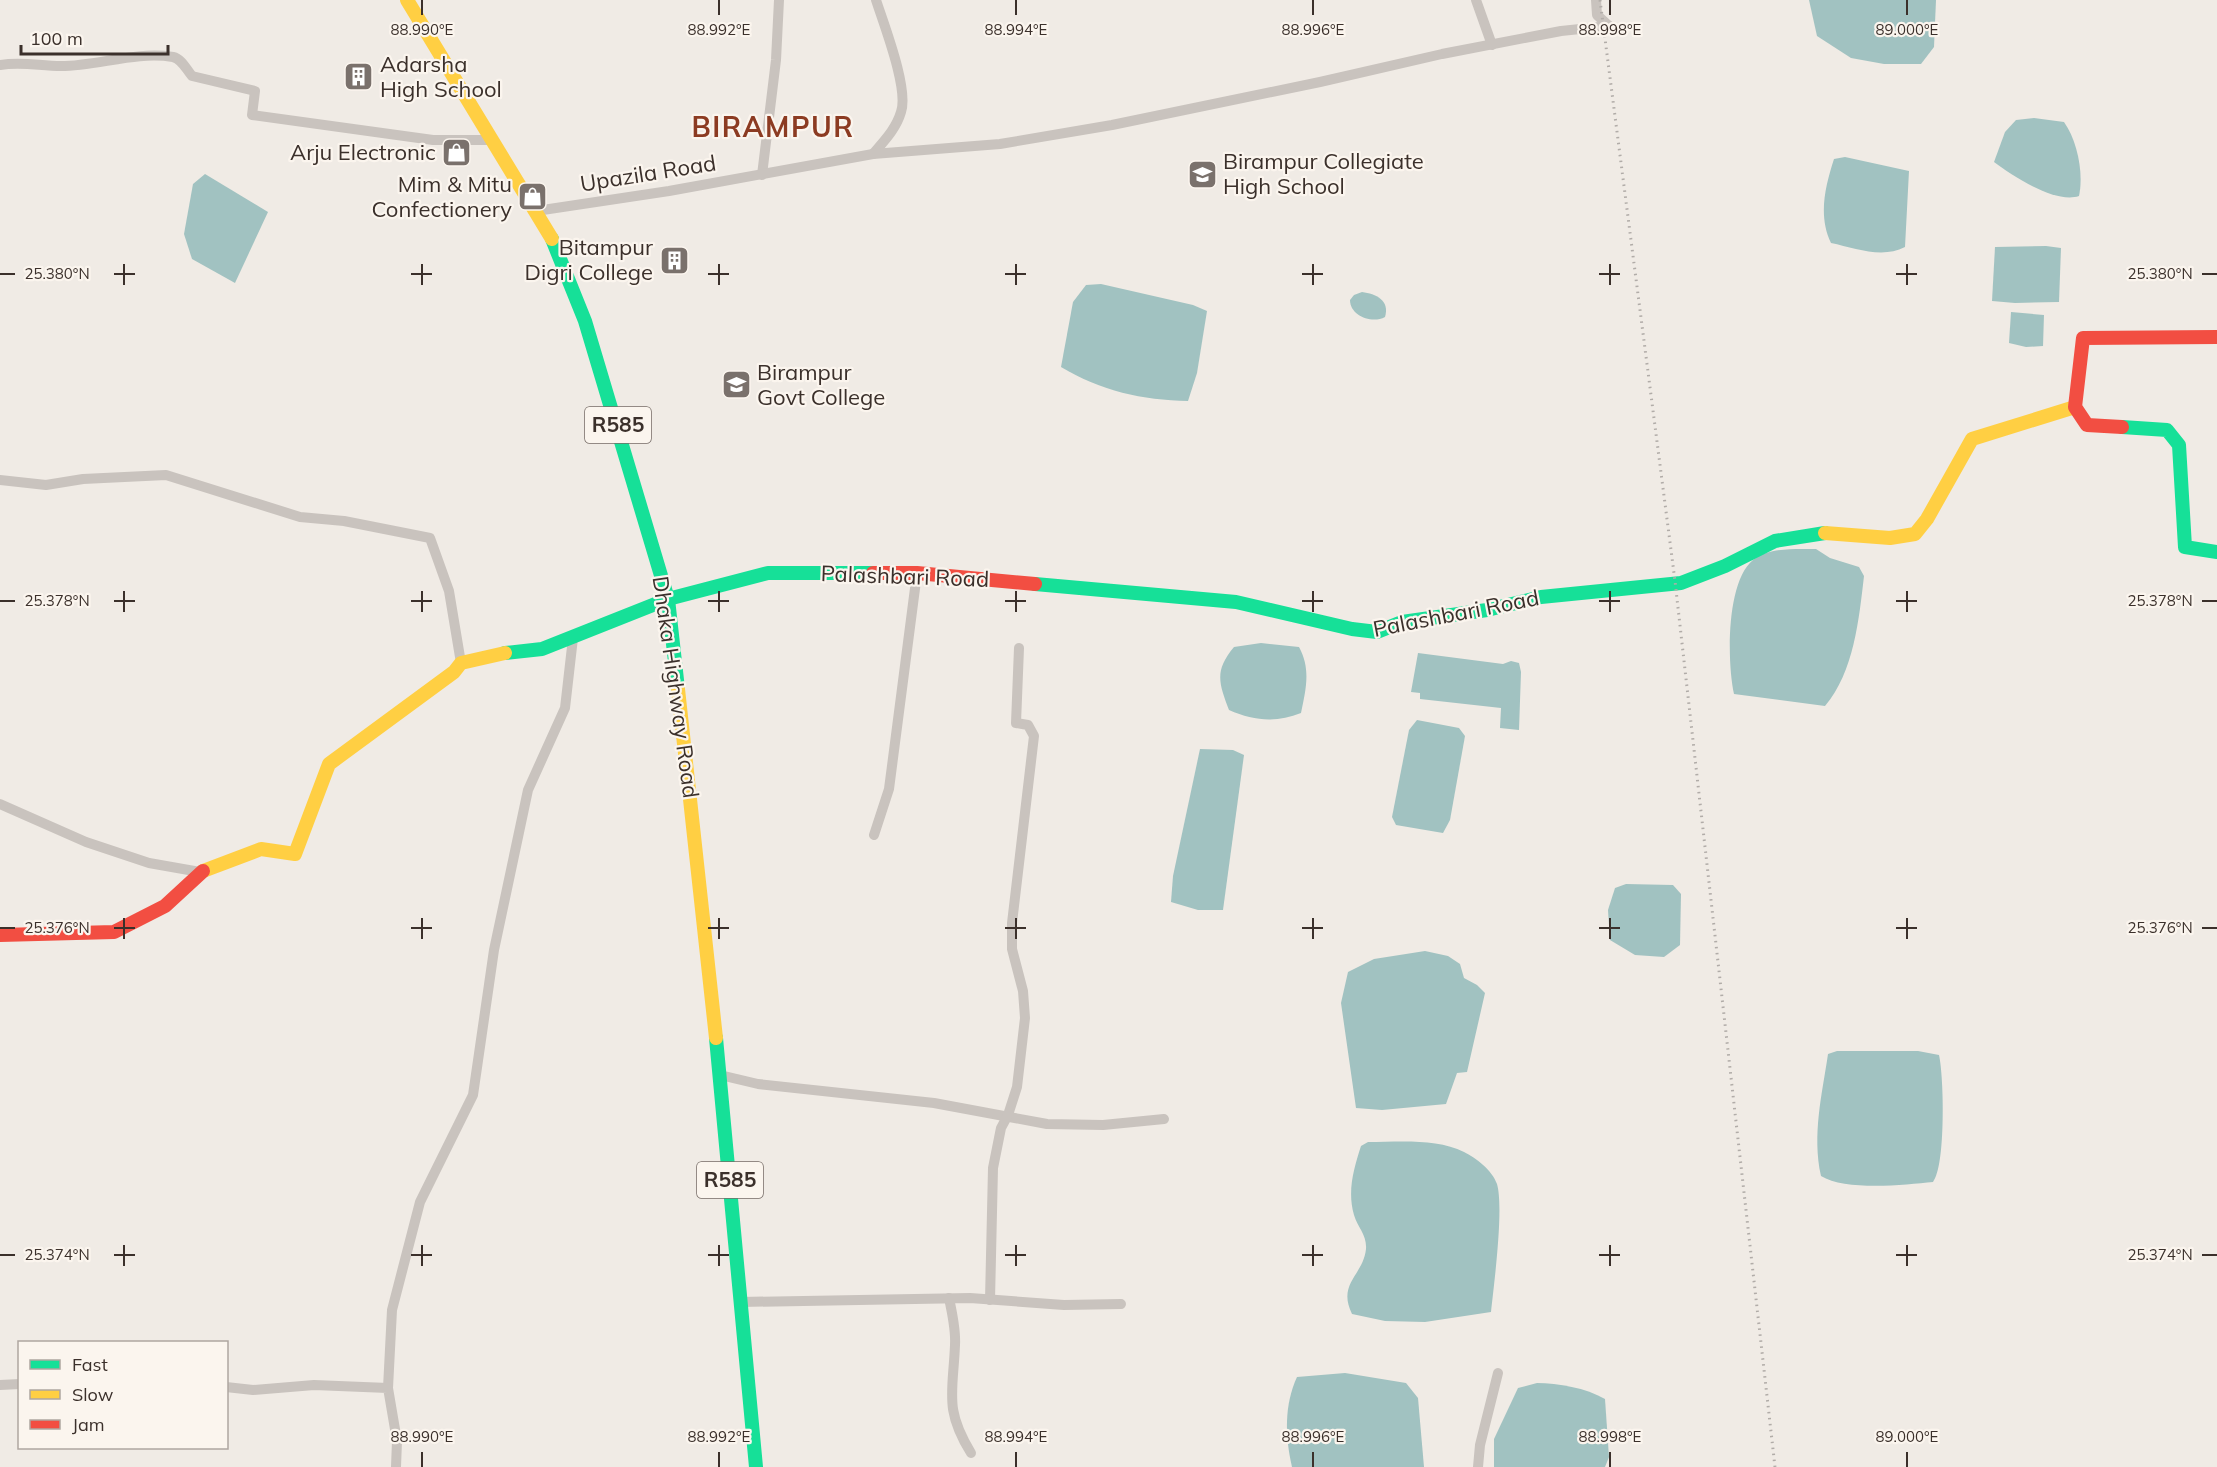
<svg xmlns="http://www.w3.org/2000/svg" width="2217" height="1467" font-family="Mulish,sans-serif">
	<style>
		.water { fill: #a1c2c1 }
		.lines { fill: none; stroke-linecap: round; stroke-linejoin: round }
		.street { stroke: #c9c3be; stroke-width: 10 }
		.fast { stroke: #16e098; stroke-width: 14 }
		.slow { stroke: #ffcf43; stroke-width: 14 }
		.jam { stroke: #f24e42; stroke-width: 14 }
		.rail { stroke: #b1aca8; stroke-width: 3; stroke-dasharray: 1.5 4.5; stroke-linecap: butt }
		.ticks { fill: none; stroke: #3b302b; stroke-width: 2 }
		.labels { text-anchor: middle; stroke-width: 4.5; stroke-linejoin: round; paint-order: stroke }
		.shield { fill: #fbf5ee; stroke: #756b66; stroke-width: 1.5 }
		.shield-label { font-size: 21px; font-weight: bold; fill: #3b302b }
		.poi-label { font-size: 22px; fill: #3b302b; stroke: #fbf5ee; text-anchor: start }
		.street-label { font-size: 22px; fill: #3b302b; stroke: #fbf5ee }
		.district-label { font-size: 28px; font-weight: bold; letter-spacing: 1.5px; fill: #8c3b22; stroke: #fbf5ee }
		.ticks-label { font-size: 15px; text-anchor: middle; fill: #3b302b; stroke: #fbf5ee; stroke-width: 4.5; stroke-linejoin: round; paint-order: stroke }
	</style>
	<rect width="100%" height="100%" fill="#f0ebe5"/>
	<g class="water">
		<polygon points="1809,0 1936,0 1934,47 1921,64 1884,64 1851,58 1817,36"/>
		<path d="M2034,118l30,4c13,18 20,51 15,74 -24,8 -66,-20 -85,-34l11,-30 11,-12z"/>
		<path d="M1845,157l64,14 -4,76c-23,12 -50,1 -74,-4 -13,-27 -6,-56 3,-84z"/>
		<polygon points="205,174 268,212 235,283 192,259 184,234 193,184"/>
		<polygon points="2046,246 2061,248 2059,302 2015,303 1992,301 1995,247"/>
		<path d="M1101,284l92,21 14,6 -10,62 -9,28c-46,-1 -87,-10 -127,-34l12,-65 13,-17z"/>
		<path d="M1362,292c14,2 28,8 23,25 -13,7 -35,-1 -35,-17l4,-5z"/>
		<polygon points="2011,312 2044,315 2043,346 2026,347 2009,343"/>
		<path d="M1816,549l14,9 29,9 5,9c-5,43 -10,96 -39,130l-91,-12c-7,-32 -8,-112 19,-134 16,-13 44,-11 63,-11z"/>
		<path d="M1261,643l38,4c12,22 7,42 2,66 -25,10 -47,8 -72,-3 -10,-27 -15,-39 5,-63z"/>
		<polygon points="1418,653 1503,664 1511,661 1519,663 1521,672 1519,730 1500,728 1501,708 1420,699 1420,693 1411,692"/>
		<polygon points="1417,720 1459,728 1465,736 1450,820 1443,833 1396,825 1392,817 1409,730"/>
		<polygon points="1200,749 1233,750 1244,755 1223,910 1198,910 1171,902 1173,876"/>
		<polygon points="1626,884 1673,885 1681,894 1680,945 1664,957 1635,955 1610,940 1608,910 1615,888"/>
		<polygon points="1425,951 1448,956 1460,964 1464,978 1477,985 1485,993 1467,1072 1457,1073 1446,1104 1382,1110 1356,1108 1341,1003 1348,972 1374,959"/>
		<path d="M1837,1051h81l21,4c5,22 7,111 -6,127 -29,3 -88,9 -112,-6 -9,-42 1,-81 7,-122z"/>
		<path d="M1368,1142c30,0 69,-4 96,10 12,6 28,18 33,32 7,24 -3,100 -6,128l-66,10 -40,-1 -33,-7c-15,-31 11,-38 14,-65 1,-14 -8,-21 -12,-34 -7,-24 0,-47 7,-69z"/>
		<path d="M1345,1373l61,10 12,15 6,69h-132c-7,-30 -8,-62 5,-90z"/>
		<path d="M1537,1383c21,0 49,5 68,16l4,58 -4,10h-111v-28l24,-51z"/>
	</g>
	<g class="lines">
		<g class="street">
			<polyline points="1476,0 1492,45"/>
			<polyline points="1596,0 1597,15 1609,26"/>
			<path d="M0,65c21,-4 40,1 61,1 37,0 74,-15 112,-9 9,2 13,12 19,19l63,15 -3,24 181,25h58"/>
			<path d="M873,154c11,-13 23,-25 28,-42 8,-23 -17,-87 -25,-112"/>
			<polyline points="762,175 776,60 779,0"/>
			<polyline points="536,211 669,191 873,154 1000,144 1112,125 1320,82 1442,54 1561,31 1609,26"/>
			<polyline points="0,480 46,485 83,479 166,475 300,517 344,521 430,538 449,591 461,663"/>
			<polyline points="0,804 86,842 149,863 200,872"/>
			<polyline points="874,835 889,789 917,573"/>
			<polyline points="720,1075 758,1084 934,1103 1047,1124 1103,1125 1164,1119"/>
			<path d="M949,1298c3,15 7,31 6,47 -2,48 -11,64 16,108"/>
			<polyline points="990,1300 993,1168 1001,1128 1008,1115 1017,1087 1025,1018 1023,991 1012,949 1012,923 1034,736 1028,725 1016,723 1019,648"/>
			<polyline points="741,1302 970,1298 1064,1305 1121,1304"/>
			<polyline points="0,1385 20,1384"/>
			<polyline points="226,1387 253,1390 314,1385 388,1388 397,1441 396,1467"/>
			<polyline points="388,1388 392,1310 420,1202 473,1095 494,950 528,790 565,708 573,638"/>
			<polyline points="1478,1467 1480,1445 1498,1373"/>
		</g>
		<g class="fast">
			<polyline points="552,239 585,321 668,599 678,689"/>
			<polyline points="2122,427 2167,430 2179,445 2185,547 2217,552"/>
			<polyline points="1035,584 1236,602 1352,629 1377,632 1402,622 1487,610 1541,597 1681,583 1725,566 1775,541 1825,533"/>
			<polyline points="505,653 542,649 668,599 768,573 873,573"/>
			<polyline points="716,1038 756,1467"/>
		</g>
		<g class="slow">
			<polyline points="407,0 552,239"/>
			<polyline points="1825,533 1890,538 1915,534 1927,519 1972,439 2075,407"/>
			<polyline points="678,689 716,1038"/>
			<polyline points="203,871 261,849 295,854 329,764 454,672 461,663 505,653"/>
		</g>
		<g class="jam">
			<polyline points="2122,427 2087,425 2075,407 2083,338 2217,337"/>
			<polyline points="873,573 917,573 1035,584"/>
			<polyline points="0,935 114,932 165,906 203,871"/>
		</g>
		<polyline class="rail" points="1600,0 1675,581 1775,1467"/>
	</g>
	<path class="ticks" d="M422,0v15M719,0v15M1016,0v15M1313,0v15M1610,0v15M1907,0v15M124,264v21M422,264v21M719,264v21M1016,264v21M1313,264v21M1610,264v21M1907,264v21M0,274h15M114,274h21M411,274h21M708,274h21M1005,274h21M1302,274h21M1599,274h21M1896,274h21M2202,274h15M124,591v21M422,591v21M719,591v21M1016,591v21M1313,591v21M1610,591v21M1907,591v21M0,601h15M114,601h21M411,601h21M708,601h21M1005,601h21M1302,601h21M1599,601h21M1896,601h21M2202,601h15M124,918v21M422,918v21M719,918v21M1016,918v21M1313,918v21M1610,918v21M1907,918v21M0,928h15M114,928h21M411,928h21M708,928h21M1005,928h21M1302,928h21M1599,928h21M1896,928h21M2202,928h15M124,1245v21M422,1245v21M719,1245v21M1016,1245v21M1313,1245v21M1610,1245v21M1907,1245v21M0,1255h15M114,1255h21M411,1255h21M708,1255h21M1005,1255h21M1302,1255h21M1599,1255h21M1896,1255h21M2202,1255h15M422,1452v15M719,1452v15M1016,1452v15M1313,1452v15M1610,1452v15M1907,1452v15"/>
	<defs>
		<symbol id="building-square" viewBox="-11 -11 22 22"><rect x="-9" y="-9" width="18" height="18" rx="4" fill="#7a716c" stroke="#fbf5ee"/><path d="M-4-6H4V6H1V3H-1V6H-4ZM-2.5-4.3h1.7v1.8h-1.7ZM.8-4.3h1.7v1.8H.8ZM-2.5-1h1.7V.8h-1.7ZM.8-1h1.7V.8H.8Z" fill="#fff"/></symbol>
		<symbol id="shop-square" viewBox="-11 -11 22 22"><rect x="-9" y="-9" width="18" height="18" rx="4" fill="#7a716c" stroke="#fbf5ee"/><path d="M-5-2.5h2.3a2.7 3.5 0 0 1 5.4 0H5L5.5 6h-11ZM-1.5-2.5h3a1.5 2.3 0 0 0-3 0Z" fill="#fff"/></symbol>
		<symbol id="school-square" viewBox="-11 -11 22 22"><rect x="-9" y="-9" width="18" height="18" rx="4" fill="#7a716c" stroke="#fbf5ee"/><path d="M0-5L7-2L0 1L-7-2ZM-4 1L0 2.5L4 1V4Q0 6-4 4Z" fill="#fff"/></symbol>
		<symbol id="university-square" viewBox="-11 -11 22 22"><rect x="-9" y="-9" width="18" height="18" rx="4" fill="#7a716c" stroke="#fbf5ee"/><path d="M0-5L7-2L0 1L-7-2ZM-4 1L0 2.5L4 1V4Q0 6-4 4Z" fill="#fff"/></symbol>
	</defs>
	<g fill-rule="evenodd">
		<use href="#building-square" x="342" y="60" width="33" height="33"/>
		<use href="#shop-square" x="440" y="136" width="33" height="33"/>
		<use href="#school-square" x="1186" y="158" width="33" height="33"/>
		<use href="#shop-square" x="516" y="180" width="33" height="33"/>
		<use href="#building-square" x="658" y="244" width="33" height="33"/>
		<use href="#university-square" x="720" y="368" width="33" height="33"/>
	</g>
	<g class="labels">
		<g class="shield">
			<rect x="585" y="407" width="66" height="36" rx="4.5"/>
			<rect x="697" y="1162" width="66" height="36" rx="4.5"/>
		</g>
		<g class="shield-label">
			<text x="618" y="432">R585</text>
			<text x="730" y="1187">R585</text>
		</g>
		<g class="poi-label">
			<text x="380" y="72">Adarsha<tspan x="380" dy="25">High School</tspan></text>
			<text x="436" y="160" text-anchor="end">Arju Electronic</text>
			<text x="1223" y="169">Birampur Collegiate<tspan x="1223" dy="25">High School</tspan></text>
			<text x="512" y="192" text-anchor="end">Mim &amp; Mitu<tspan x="512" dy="25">Confectionery</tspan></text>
			<text x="653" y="255" text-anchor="end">Bitampur<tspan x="653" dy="25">Digri College</tspan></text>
			<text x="757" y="380">Birampur<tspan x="757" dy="25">Govt College</tspan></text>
		</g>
		<g class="street-label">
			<text transform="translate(648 173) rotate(-9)" y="8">Upazila Road</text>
			<text transform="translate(905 576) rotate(2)" y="8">Palashbari Road</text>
			<text transform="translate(1456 613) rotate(-11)" y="8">Palashbari Road</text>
			<text transform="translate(676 687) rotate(82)" y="8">Dhaka Highway Road</text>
		</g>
		<g class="district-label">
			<text x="773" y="137">BIRAMPUR</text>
		</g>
	</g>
	<g class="ticks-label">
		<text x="422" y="35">88.990°E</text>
		<text x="719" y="35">88.992°E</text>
		<text x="1016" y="35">88.994°E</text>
		<text x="1313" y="35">88.996°E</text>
		<text x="1610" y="35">88.998°E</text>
		<text x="1907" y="35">89.000°E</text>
		<text x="57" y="279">25.380°N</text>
		<text x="2160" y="279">25.380°N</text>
		<text x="57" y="606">25.378°N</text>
		<text x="2160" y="606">25.378°N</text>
		<text x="57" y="933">25.376°N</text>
		<text x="2160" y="933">25.376°N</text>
		<text x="57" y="1260">25.374°N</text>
		<text x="2160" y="1260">25.374°N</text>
		<text x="422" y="1442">88.990°E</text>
		<text x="719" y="1442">88.992°E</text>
		<text x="1016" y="1442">88.994°E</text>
		<text x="1313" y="1442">88.996°E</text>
		<text x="1610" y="1442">88.998°E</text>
		<text x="1907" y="1442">89.000°E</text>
	</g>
	<rect x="18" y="1341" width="210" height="108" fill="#fbf5ee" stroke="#aea6a0" stroke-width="1.5"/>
	<rect x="30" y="1360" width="30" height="9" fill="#16e098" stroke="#aea6a0" stroke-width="1.5"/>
	<text x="72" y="1371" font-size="18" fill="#3b302b">Fast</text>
	<rect x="30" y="1390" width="30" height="9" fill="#ffcf43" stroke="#aea6a0" stroke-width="1.5"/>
	<text x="72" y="1401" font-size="18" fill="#3b302b">Slow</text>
	<rect x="30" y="1420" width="30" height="9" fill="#f24e42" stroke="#aea6a0" stroke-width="1.5"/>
	<text x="72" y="1431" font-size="18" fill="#3b302b">Jam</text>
	<path d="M21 45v9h147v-9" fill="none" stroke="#3b302b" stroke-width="3"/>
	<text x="30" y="45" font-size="18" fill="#3b302b" stroke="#fbf5ee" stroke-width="4.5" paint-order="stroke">100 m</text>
</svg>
